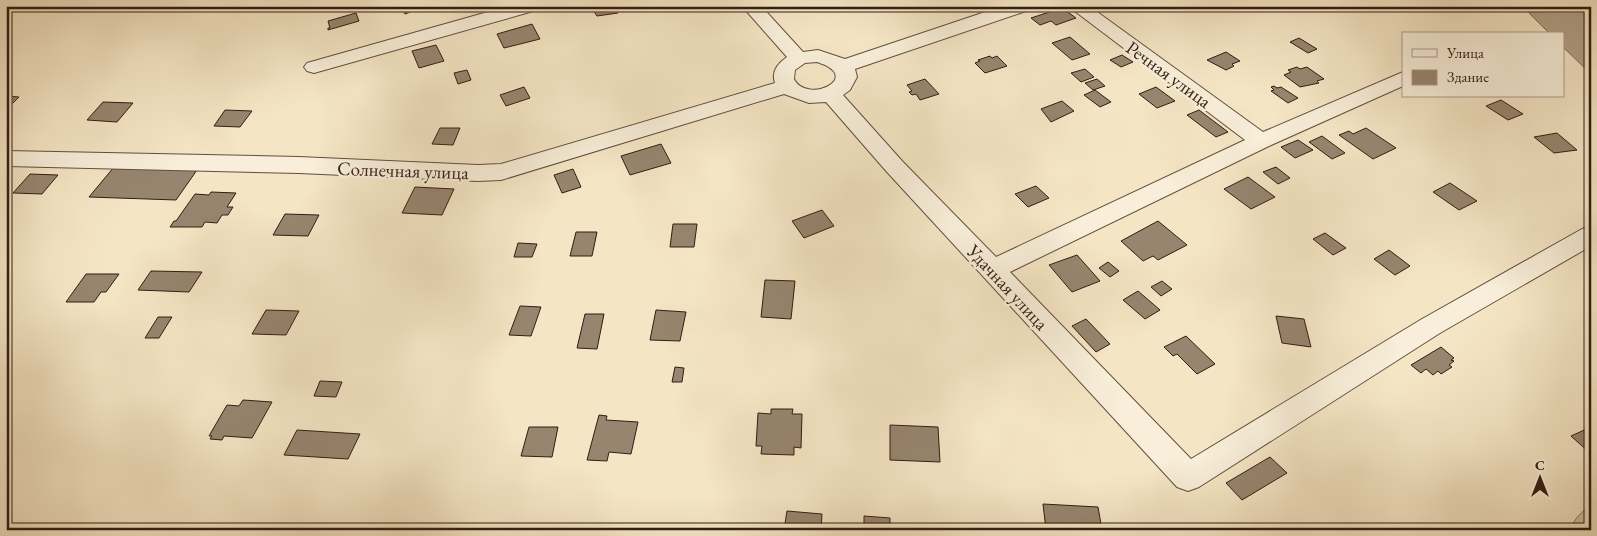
<svg xmlns="http://www.w3.org/2000/svg" width="1597" height="536" font-family="'EB Garamond',serif">
	<style>
		.green { fill: #d3c3a6; stroke: #83705c }
		.water { fill: #b2a188; stroke: #7f6c59 }
		.building { fill: #97856f; stroke: #331c13 }
		.lines { fill: none; stroke-linecap: round; stroke-linejoin: round }
		.minor-casing { stroke: #634e3f; stroke-width: 2 }
		.minor { fill: #f8eed9; fill-rule: evenodd }
		.labels { text-anchor: middle; stroke-width: 5; stroke-linejoin: round; paint-order: stroke }
		.street-label { font-size: 19px; fill: #331c13; stroke: #f8eed9 }
	</style>
	<rect width="100%" height="100%" fill="#f4e5c4"/>
	<filter id="stains"><feTurbulence type="fractalNoise" baseFrequency=".004" numOctaves="4"/><feColorMatrix values="0 0 0 0 .2 0 0 0 0 .09 0 0 0 0 .02 0 0 0 .5 -.17"/></filter>
	<radialGradient id="worn" r=".72"><stop offset=".6" stop-color="#630" stop-opacity="0"/><stop offset="1" stop-color="#630" stop-opacity=".3"/></radialGradient>
	<path class="green" d="M1591,505v25h-20c2,-11 11,-18 20,-25z"/>
	<polygon class="water" points="1522,6 1591,6 1591,74 1563,47 1563,34 1550,34"/>
	<g class="building">
		<polygon points="401,6 426,6 405,14"/>
		<polygon points="590,6 614,6 618,13 597,16"/>
		<polygon points="1062,8 1076,18 1056,25 1051,21 1040,25 1031,18"/>
		<polygon points="356,13 359,21 328,30 328,28 330,28 328,21"/>
		<polygon points="532,24 540,39 504,48 497,34"/>
		<polygon points="1070,37 1090,54 1072,60 1052,43"/>
		<polygon points="1299,38 1317,49 1308,53 1290,42"/>
		<polygon points="436,45 444,61 419,68 412,51"/>
		<polygon points="1226,52 1240,61 1232,64 1234,66 1226,70 1207,60"/>
		<polygon points="1122,55 1133,62 1121,67 1110,60"/>
		<polygon points="990,56 992,58 997,56 1007,66 985,73 975,63 980,61 978,60"/>
		<polygon points="1297,67 1300,69 1307,67 1324,79 1317,81 1319,83 1300,87 1284,75 1291,72 1288,70"/>
		<polygon points="1085,69 1094,77 1081,82 1071,73"/>
		<polygon points="467,70 471,80 458,84 454,73"/>
		<polygon points="925,79 939,94 920,100 916,94 912,95 909,92 912,91 907,85"/>
		<polygon points="1097,79 1105,86 1093,90 1085,83"/>
		<polygon points="1274,86 1277,88 1281,87 1298,98 1288,103 1271,91 1274,90 1271,87"/>
		<polygon points="524,87 530,98 506,106 500,95"/>
		<polygon points="1156,87 1171,98 1175,101 1157,108 1139,94"/>
		<polygon points="1095,90 1111,102 1100,107 1084,95"/>
		<polygon points="6,96 19,97 6,110"/>
		<polygon points="1501,100 1523,114 1508,120 1486,106"/>
		<polygon points="1062,101 1074,111 1051,122 1041,109"/>
		<polygon points="103,102 133,103 117,122 87,120"/>
		<polygon points="225,110 252,111 240,127 214,126"/>
		<polygon points="1199,110 1228,132 1216,137 1187,115"/>
		<polygon points="440,128 460,128 453,145 432,144"/>
		<polygon points="1366,128 1396,148 1373,159 1339,135 1349,131 1353,134"/>
		<polygon points="1557,133 1577,150 1554,153 1534,137"/>
		<polygon points="1322,136 1345,153 1332,159 1309,142"/>
		<polygon points="1298,140 1313,150 1295,158 1281,147"/>
		<polygon points="661,144 671,163 630,175 621,156"/>
		<polygon points="114,167 197,170 176,200 89,197"/>
		<polygon points="1276,167 1290,178 1278,184 1263,172"/>
		<polygon points="573,169 581,187 562,193 554,175"/>
		<polygon points="30,174 58,175 42,194 13,193"/>
		<polygon points="1248,177 1275,197 1251,209 1224,189"/>
		<polygon points="1450,183 1477,201 1459,210 1433,192"/>
		<polygon points="1036,186 1049,198 1028,207 1015,194"/>
		<polygon points="415,187 454,189 442,215 402,213"/>
		<polygon points="211,192 236,193 227,207 233,207 228,215 222,215 217,223 205,222 202,227 170,227 174,221 176,221 195,194 209,195"/>
		<polygon points="822,210 834,226 804,238 792,221"/>
		<polygon points="285,214 319,215 308,236 273,235"/>
		<polygon points="1158,221 1187,245 1158,260 1153,256 1143,261 1121,241"/>
		<polygon points="673,224 697,224 694,247 670,247"/>
		<polygon points="576,232 597,232 592,256 570,256"/>
		<polygon points="1325,233 1346,248 1333,255 1313,239"/>
		<polygon points="518,243 537,244 532,257 514,257"/>
		<polygon points="1389,250 1410,266 1395,275 1374,259"/>
		<polygon points="1077,255 1100,281 1072,292 1049,265"/>
		<polygon points="1108,262 1119,271 1110,277 1099,268"/>
		<polygon points="151,271 202,272 189,292 138,290"/>
		<polygon points="86,274 119,274 106,292 101,292 94,302 66,302"/>
		<polygon points="765,280 795,281 791,319 761,317"/>
		<polygon points="1162,281 1172,289 1161,296 1151,287"/>
		<polygon points="1138,291 1160,310 1145,319 1123,300"/>
		<polygon points="520,306 541,307 531,336 509,335"/>
		<polygon points="266,310 299,311 286,335 252,334"/>
		<polygon points="656,310 686,312 680,341 650,340"/>
		<polygon points="585,314 604,314 597,349 577,348"/>
		<polygon points="1276,316 1304,319 1311,347 1282,343"/>
		<polygon points="158,317 172,317 159,338 145,338"/>
		<polygon points="1086,319 1110,344 1096,352 1072,326"/>
		<polygon points="1186,336 1215,364 1197,374 1177,354 1173,356 1164,347"/>
		<polygon points="1441,347 1454,358 1451,360 1454,361 1449,365 1452,367 1441,374 1438,371 1433,375 1426,369 1421,373 1411,365"/>
		<polygon points="675,367 684,368 682,382 672,382"/>
		<polygon points="320,381 342,382 336,397 314,396"/>
		<polygon points="243,400 272,402 252,438 224,436 222,440 210,439 212,436 209,436 227,405 239,406"/>
		<polygon points="771,409 793,409 792,414 802,414 801,448 794,447 794,455 761,454 762,446 756,446 758,413 771,414"/>
		<polygon points="599,415 607,416 606,420 638,422 631,454 609,452 607,461 587,460"/>
		<polygon points="890,425 938,427 940,462 890,460"/>
		<polygon points="529,427 558,427 552,457 521,456"/>
		<polygon points="1591,427 1591,454 1571,436"/>
		<polygon points="297,430 360,434 348,459 284,455"/>
		<polygon points="1270,457 1287,473 1242,500 1226,483"/>
		<polygon points="1043,504 1098,507 1102,530 1046,530"/>
		<polygon points="787,511 822,514 821,530 784,530"/>
		<polygon points="864,516 890,518 890,530 864,530"/>
	</g>
	<g class="lines">
		<defs>
			<g id="minor">
				<polygon points="509,6 539,6 537,10 321,71 314,73 307,71 304,67 307,63"/>
				<path d="M742,6h19l42,46 15,-2 27,9 158,-53h28l-2,4 -174,59 2,8 -7,13 -7,5 60,67 93,95 249,-117 -177,-134h21l174,126 140,-60v14l-134,60 -259,126 181,187 231,-140 160,-90 9,-3v20l-151,87 -241,154 -11,4 -11,-4 -290,-315 -61,-70 -17,1 -25,-9 -283,86 -23,1 -179,-8 -293,-7v-15l293,6 179,8 23,-1 274,-81c-4,-11 3,-20 12,-26zM817,62c48,15 -10,43 -23,17l1,-9 10,-7z"/>
			</g>
		</defs>
		<use href="#minor" class="minor-casing"/>
		<use href="#minor" class="minor"/>
	</g>
	<g class="labels">
		<g class="street-label">
			<text transform="translate(1169 74) rotate(36)" y="7">Речная улица</text>
			<text transform="translate(403 170) rotate(2)" y="7">Солнечная улица</text>
			<text transform="translate(1008 287) rotate(47)" y="7">Удачная улица</text>
		</g>
	</g>
	<rect width="1597" height="536" fill="none" stroke="#f4e5c4" stroke-width="25"/>
	<rect x="8" y="8" width="1582" height="521" fill="none" stroke="#331c13" stroke-width="2.5"/>
	<rect x="12" y="12" width="1572" height="511" fill="none" stroke="#331c13"/>
	<rect x="1402" y="32" width="162" height="65" fill="#f8eed9" stroke="#a99a8a"/>
	<rect x="1412" y="49" width="25" height="8" fill="#f8eed9" stroke="#a99a8a"/>
	<text x="1447" y="58" font-size="15" fill="#331c13">Улица</text>
	<rect x="1412" y="70" width="25" height="15" fill="#97856f" stroke="#a99a8a"/>
	<text x="1447" y="82" font-size="15" fill="#331c13">Здание</text>
	<g transform="translate(1540 478)" stroke="#f8eed9" stroke-width="4" paint-order="stroke">
	<path d="M0-4L9 19L0 12L-9 19Z" fill="#331c13"/>
	<text y="-8" font-size="14" font-weight="bold" text-anchor="middle" fill="#331c13">С</text>
	</g>
	<rect width="100%" height="100%" filter="url(#stains)"/>
	<rect width="100%" height="100%" fill="url(#worn)"/>
</svg>
